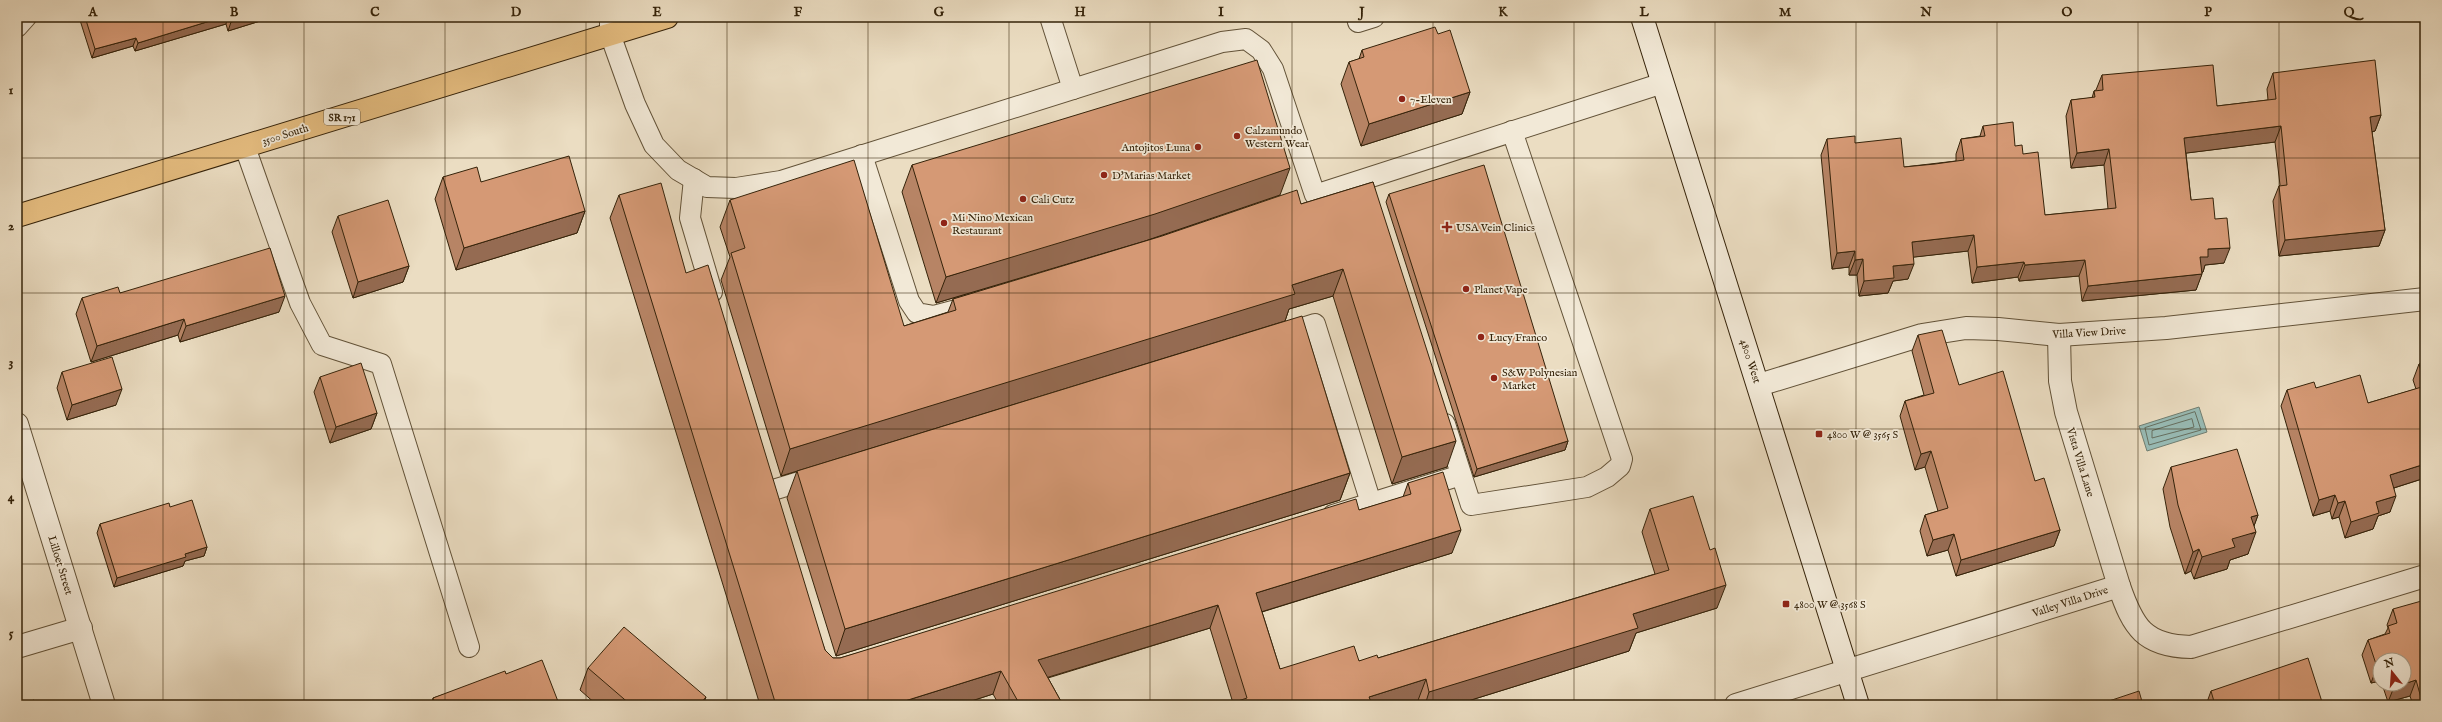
<svg xmlns="http://www.w3.org/2000/svg" width="2442" height="722" font-family="'IM FELL English',serif">
	<style>
		.water { fill: #98bbb5; stroke: #707e71 }
		.lines { fill: none; stroke-linecap: round; stroke-linejoin: round }
		.shore { stroke: #666f60; stroke-width: 1 }
		.service-casing { stroke: #625238; stroke-width: 22 }
		.minor-casing { stroke: #625238; stroke-width: 24 }
		.secondary-casing { stroke: #35230a; stroke-width: 24 }
		.primary-casing { stroke: #35230a; stroke-width: 24 }
		.service { stroke: #f2e9d7; stroke-width: 20 }
		.minor { stroke: #f2e9d7; stroke-width: 22 }
		.secondary { stroke: #f2e9d7; stroke-width: 22 }
		.primary { stroke: #e6be81; stroke-width: 22 }
		.wall { fill: #b78465; stroke: #35230a }
		.shaded-wall { fill: #956b52; stroke: #35230a }
		.building { fill: #d59975; stroke: #35230a }
		.grid { fill: none; stroke: #35230a; stroke-width: 1; stroke-opacity: 0.55 }
		.poi-dot { fill: #8f2418; stroke: #f2e9d7; stroke-width: 1.5 }
		.labels { text-anchor: middle; stroke-width: 3.5; stroke-linejoin: round; paint-order: stroke }
		.shield { fill: #f2e9d7; stroke: #6e5e48; stroke-width: 1 }
		.shield-label { font-size: 10px; font-weight: bold; fill: #35230a }
		.poi-label { font-size: 11px; fill: #35230a; stroke: #f2e9d7; text-anchor: start }
		.street-label { font-size: 11px; fill: #35230a; stroke: #f2e9d7 }
		.neatline { fill: none; stroke: #35230a; stroke-width: 1.5 }
		.grid-label { font-size: 13px; text-anchor: middle; font-weight: bold; fill: #35230a }
	</style>
	<rect width="100%" height="100%" fill="#ebddc2"/>
	<filter id="stains"><feTurbulence type="fractalNoise" baseFrequency=".005" numOctaves="4"/><feColorMatrix values="0 0 0 0 .2 0 0 0 0 .09 0 0 0 0 .02 0 0 0 .5 -.17"/></filter>
	<radialGradient id="worn" r=".72"><stop offset=".6" stop-color="#630" stop-opacity="0"/><stop offset="1" stop-color="#630" stop-opacity=".3"/></radialGradient>
	<polygon class="water" points="2199,407 2207,432 2147,451 2139,426"/>
	<g class="lines">
		<g class="shore">
			<polygon points="2195,412 2201,430 2149,445 2145,428"/>
			<polygon points="2192,419 2194,427 2152,438 2152,431"/>
		</g>
		<defs>
			<g id="service">
				<polyline points="610,17 610,34 635,104 654,145 678,170 707,187 736,188 781,181 1222,42 1246,39 1261,50 1273,69 1315,195 1663,83"/>
				<polyline points="1050,17 1073,89"/>
				<polyline points="1357,17 1358,22 1374,17"/>
				<polyline points="17,27 26,17"/>
				<polyline points="245,147 300,303 322,345 381,364 469,647"/>
				<polyline points="862,155 909,301 917,313 934,316 968,307"/>
				<polyline points="694,179 690,218 712,292"/>
				<polyline points="1280,335 1315,324 1371,503"/>
				<polyline points="1445,424 1471,505 1587,487 1607,477 1620,466 1622,459 1512,131"/>
				<polyline points="773,490 819,476"/>
				<polyline points="1333,515 1461,475"/>
			</g>
			<g id="minor">
				<polyline points="2059,335 2060,381 2066,412 2119,586"/>
				<polyline points="1759,385 1922,335 1966,328 1998,329 2059,335 2166,328 2425,299"/>
				<polyline points="17,424 104,705"/>
				<polyline points="17,647 81,628"/>
				<path d="M1736,705l383,-119c14,41 25,60 72,61l234,-71"/>
			</g>
			<polyline id="secondary" points="1642,17 1858,705"/>
			<polyline id="primary" points="17,216 667,17"/>
		</defs>
		<use href="#service" class="service-casing"/>
		<use href="#minor" class="minor-casing"/>
		<use href="#secondary" class="secondary-casing"/>
		<use href="#primary" class="primary-casing"/>
		<use href="#service" class="service"/>
		<use href="#minor" class="minor"/>
		<use href="#secondary" class="secondary"/>
		<use href="#primary" class="primary"/>
	</g>
	<g class="wall">
		<polygon points="79,17 273,17 228,31 226,24 135,51 133,46 92,58"/>
		<polygon points="1362,50 1470,92 1462,114 1361,146 1341,84 1349,62 1359,59"/>
		<polygon points="2273,73 2381,115 2375,131 2372,132 2385,230 2379,246 2279,256 2273,201 2279,186 2280,185 2275,142 2186,153 2191,200 2215,219 2224,263 2205,265 2203,272 2202,273 2196,290 2082,301 2079,276 2019,281 2018,277 1972,283 1968,251 1913,257 1908,279 1893,281 1888,293 1859,296 1857,275 1849,275 1849,267 1832,269 1821,155 1827,139 1855,143 1904,167 1956,161 1956,154 1961,139 1980,136 1983,126 2015,146 2023,154 2045,215 2108,209 2104,165 2071,168 2066,116 2071,100 2092,98 2094,91 2096,90 2102,75 2217,106 2268,100 2267,89"/>
		<polygon points="2425,73 2425,94 2423,77"/>
		<polygon points="912,165 1280,195 1145,241 936,303 902,192"/>
		<polygon points="443,177 481,182 585,211 577,233 456,270 435,199"/>
		<polygon points="1373,182 1447,467 1392,484 1333,296 1289,309 1285,321 781,476 721,280 730,257 720,227 730,200 904,326 948,312 953,299 1301,204"/>
		<polygon points="1389,194 1568,441 1565,450 1474,477 1386,202"/>
		<polygon points="619,195 686,273 825,650 833,658 840,658 1359,510 1403,497 1408,483 1452,553 1262,612 1280,669 1359,661 1378,658 1655,574 1642,532 1650,509 1717,608 1636,633 1629,651 1455,705 1418,705 1417,703 1233,703 1210,628 1048,678 1063,705 999,705 993,694 959,705 760,705 610,218"/>
		<polygon points="338,216 409,266 403,282 353,298 332,232"/>
		<polygon points="120,293 279,312 180,342 178,335 91,362 76,314 82,298"/>
		<polygon points="1918,335 1959,385 2035,481 2060,530 2054,546 1956,576 1948,550 1927,556 1920,531 1925,515 1938,511 1925,467 1915,470 1900,416 1905,401 1924,395 1912,351"/>
		<polygon points="2425,362 2425,478 2394,488 2390,512 2378,516 2373,529 2345,538 2339,517 2332,519 2330,511 2313,516 2281,406 2287,390 2316,388 2368,403 2416,389 2413,380 2419,364"/>
		<polygon points="62,372 116,405 67,420 57,388"/>
		<polygon points="320,377 377,413 371,429 330,443 314,392"/>
		<polygon points="2171,467 2258,515 2254,526 2248,554 2230,560 2227,569 2194,579 2191,571 2185,574 2170,527 2163,489"/>
		<polygon points="797,471 1350,473 1340,500 836,656 787,498"/>
		<polygon points="170,507 207,547 204,556 185,561 183,566 114,587 97,533 100,524"/>
		<polygon points="2393,609 2425,705 2413,705 2410,696 2388,702 2382,684 2404,684 2404,660 2380,660 2380,681 2371,683 2362,655 2368,640 2385,634 2388,628 2387,625"/>
		<polygon points="588,668 703,705 597,705 580,690"/>
		<polygon points="506,674 558,705 431,705 433,698"/>
		<polygon points="2211,691 2323,705 2206,705"/>
	</g>
	<g class="shaded-wall">
		<polygon points="223,17 228,17 226,24 135,51 138,43"/>
		<polygon points="249,17 273,17 228,31 231,22"/>
		<polygon points="136,38 133,46 92,58 95,49"/>
		<polygon points="1470,92 1462,114 1361,146 1369,124"/>
		<polygon points="2381,115 2375,131 2365,133 2370,117"/>
		<polygon points="2281,126 2275,142 2179,154 2184,138"/>
		<polygon points="2109,149 2104,165 2071,168 2077,153"/>
		<polygon points="1290,168 1280,195 1145,241 936,303 946,277"/>
		<polygon points="585,211 577,233 456,270 464,248"/>
		<polygon points="2385,230 2379,246 2279,256 2285,240"/>
		<polygon points="1974,235 1968,251 1906,258 1912,242"/>
		<polygon points="2230,248 2224,263 2205,265 2203,272 2194,273 2200,257 2208,249"/>
		<polygon points="1855,251 1849,267 1832,269 1837,253"/>
		<polygon points="1863,259 1857,275 1849,275 1855,260"/>
		<polygon points="2085,260 2079,276 2019,281 2025,265"/>
		<polygon points="2024,262 2018,277 1972,283 1977,267"/>
		<polygon points="1914,264 1908,279 1893,281 1888,293 1859,296 1864,281 1893,266"/>
		<polygon points="409,266 403,282 353,298 358,282"/>
		<polygon points="1343,269 1333,296 1289,309 1285,321 781,476 790,449 1292,285"/>
		<polygon points="2202,274 2196,290 2082,301 2088,286"/>
		<polygon points="285,296 279,312 180,342 186,326"/>
		<polygon points="184,319 178,335 91,362 97,346"/>
		<polygon points="122,389 116,405 67,420 72,405"/>
		<polygon points="377,413 371,429 330,443 336,427"/>
		<polygon points="1456,441 1447,467 1392,484 1402,457"/>
		<polygon points="1568,441 1565,450 1474,477 1477,469"/>
		<polygon points="1931,451 1925,467 1915,470 1921,454"/>
		<polygon points="2425,464 2425,478 2384,491 2390,475"/>
		<polygon points="1350,473 1340,500 836,656 845,629"/>
		<polygon points="2335,495 2330,511 2313,516 2319,500"/>
		<polygon points="2396,496 2390,512 2378,516 2373,529 2345,538 2351,522 2376,502"/>
		<polygon points="2345,501 2339,517 2332,519 2338,503"/>
		<polygon points="2258,515 2251,534 2256,532 2248,554 2230,560 2227,569 2194,579 2202,557 2251,517"/>
		<polygon points="1461,530 1452,553 1248,616 1256,593"/>
		<polygon points="2060,530 2054,546 1956,576 1961,560"/>
		<polygon points="1954,534 1948,550 1927,556 1933,540"/>
		<polygon points="207,547 204,556 185,561 183,566 114,587 117,578 185,554"/>
		<polygon points="2199,549 2191,571 2185,574 2193,552"/>
		<polygon points="1726,585 1717,608 1636,633 1629,651 1455,705 1425,705 1429,692 1633,614"/>
		<polygon points="1218,605 1210,628 1029,683 1038,660"/>
		<polygon points="2380,666 2380,681 2371,683 2377,667"/>
		<polygon points="1001,671 993,694 959,705 892,705"/>
		<polygon points="1426,679 1417,703 1409,705 1366,705 1369,697"/>
		<polygon points="2416,680 2410,696 2388,702 2394,687"/>
		<polygon points="706,697 703,705 699,705"/>
	</g>
	<g class="building">
		<polygon points="85,17 223,17 138,43 136,38 95,49"/>
		<polygon points="229,17 249,17 231,22"/>
		<polygon points="1435,27 1438,34 1450,30 1470,92 1369,124 1349,62 1364,57 1362,50"/>
		<polygon points="1257,60 1290,168 1155,214 946,277 912,165"/>
		<polygon points="2375,60 2381,115 2370,117 2385,230 2285,240 2279,186 2287,185 2281,126 2184,138 2191,200 2213,198 2215,219 2227,218 2230,248 2208,249 2208,257 2200,257 2202,274 2088,286 2085,260 2025,265 2024,262 1977,267 1974,235 1912,242 1914,264 1893,266 1894,278 1864,281 1863,259 1855,260 1855,251 1837,253 1827,139 1855,136 1855,143 1901,138 1904,167 1935,164 1964,160 1961,139 1985,136 1983,126 2013,122 2015,146 2022,145 2023,154 2038,152 2045,215 2116,208 2109,149 2077,153 2071,100 2095,97 2094,91 2103,90 2102,75 2213,65 2217,106 2276,99 2273,73"/>
		<polygon points="569,156 585,211 464,248 443,177 477,167 481,182"/>
		<polygon points="854,160 904,326 956,310 953,299 1162,236 1297,190 1301,204 1373,182 1456,441 1402,457 1343,269 1292,285 1295,294 790,449 731,253 745,248 730,200"/>
		<polygon points="1484,165 1568,441 1477,469 1389,194"/>
		<polygon points="661,183 686,273 708,265 825,650 833,658 840,658 1356,499 1359,510 1411,494 1408,483 1443,472 1461,530 1256,593 1280,669 1354,646 1359,661 1377,655 1378,658 1669,570 1650,509 1693,496 1710,550 1715,548 1726,585 1633,614 1638,628 1429,692 1426,679 1369,697 1372,704 1370,705 1226,705 1247,698 1218,605 1038,660 1063,705 1020,705 1001,671 892,705 776,705 619,195"/>
		<polygon points="388,200 409,266 358,282 338,216"/>
		<polygon points="270,248 285,296 186,326 184,319 97,346 82,298 118,287 120,293"/>
		<polygon points="1302,316 1350,473 845,629 797,471"/>
		<polygon points="1942,330 1959,385 2003,371 2035,481 2044,478 2060,530 1961,560 1954,534 1933,540 1925,515 1948,508 1931,451 1921,454 1905,401 1934,393 1918,335"/>
		<polygon points="112,357 122,389 72,405 62,372"/>
		<polygon points="2425,362 2425,384 2419,364"/>
		<polygon points="361,363 377,413 336,427 320,377"/>
		<polygon points="2360,375 2368,403 2425,386 2425,464 2390,475 2396,496 2376,502 2379,513 2351,522 2345,501 2338,503 2335,495 2319,500 2287,390 2314,382 2316,388"/>
		<polygon points="2237,449 2258,515 2251,517 2256,532 2232,539 2235,547 2202,557 2199,549 2193,552 2178,505 2171,467"/>
		<polygon points="192,500 207,547 185,554 186,557 117,578 100,524 169,503 170,507"/>
		<polygon points="2425,600 2425,705 2423,705 2416,680 2404,684 2404,660 2380,660 2380,666 2377,667 2368,640 2390,633 2388,626 2397,623 2393,609"/>
		<polygon points="624,627 706,697 699,705 631,705 588,668"/>
		<polygon points="2308,658 2323,705 2215,705 2211,691"/>
		<polygon points="542,660 559,704 555,705 436,705 433,698 505,671 506,674"/>
		<polygon points="2393,684 2402,684 2394,687"/>
		<polygon points="2139,691 2143,705 2097,705"/>
		<polygon points="17,692 21,704 34,700 36,705 17,705"/>
	</g>
	<path class="grid" d="M163,17v688M304,17v688M445,17v688M586,17v688M727,17v688M868,17v688M1009,17v688M1150,17v688M1292,17v688M1433,17v688M1574,17v688M1715,17v688M1856,17v688M1997,17v688M2138,17v688M2279,17v688M17,158h2408M17,293h2408M17,429h2408M17,564h2408"/>
	<g class="poi-dot">
		<circle cx="1402" cy="99" r="4"/>
		<circle cx="1237" cy="136" r="4"/>
		<circle cx="1198" cy="147" r="4"/>
		<circle cx="1104" cy="175" r="4"/>
		<circle cx="1023" cy="199" r="4"/>
		<circle cx="944" cy="223" r="4"/>
		<path d="M1445 221h4v4h4v4h-4v4h-4v-4h-4v-4h4z"/>
		<circle cx="1466" cy="289" r="4"/>
		<circle cx="1481" cy="337" r="4"/>
		<circle cx="1494" cy="378" r="4"/>
		<rect x="1815" y="430" width="8" height="8" rx="2"/>
		<rect x="1782" y="600" width="8" height="8" rx="2"/>
	</g>
	<g class="labels">
		<rect class="shield" x="324" y="109" width="36" height="16" rx="3"/>
		<g class="shield-label">
			<text x="342" y="121">SR 171</text>
		</g>
		<g class="poi-label">
			<text x="1410" y="103">7-Eleven</text>
			<text x="1245" y="134">Calzamundo<tspan x="1245" dy="13">Western Wear</tspan></text>
			<text x="1190" y="151" text-anchor="end">Antojitos Luna</text>
			<text x="1112" y="179">D'Marias Market</text>
			<text x="1031" y="203">Cali Cutz</text>
			<text x="952" y="221">Mi Nino Mexican<tspan x="952" dy="13">Restaurant</tspan></text>
			<text x="1456" y="231">USA Vein Clinics</text>
			<text x="1474" y="293">Planet Vape</text>
			<text x="1489" y="341">Lucy Franco</text>
			<text x="1502" y="376">S&amp;W Polynesian<tspan x="1502" dy="13">Market</tspan></text>
			<text x="1827" y="438">4800 W @ 3565 S</text>
			<text x="1794" y="608">4800 W @ 3568 S</text>
		</g>
		<g class="street-label">
			<text transform="translate(285 134) rotate(-17)" y="4">3500 South</text>
			<text transform="translate(2089 332) rotate(-3)" y="4">Villa View Drive</text>
			<text transform="translate(1751 361) rotate(72)" y="4">4800 West</text>
			<text transform="translate(2081 462) rotate(73)" y="4">Vista Villa Lane</text>
			<text transform="translate(61 565) rotate(73)" y="4">Lilloet Street</text>
			<text transform="translate(2070 601) rotate(-18)" y="4">Valley Villa Drive</text>
		</g>
	</g>
	<rect width="2442" height="722" fill="none" stroke="#ebddc2" stroke-width="44"/>
	<g transform="translate(2392 672) rotate(343)"><circle r="19" fill="#f2e9d7" stroke="#a69a85"/>
	<path d="M0-3L7 15L0 10L-7 15Z" fill="#8f2418"/>
	<text y="-6" font-size="11" font-weight="bold" text-anchor="middle" fill="#35230a">N</text>
	</g>
	<rect x="22" y="22" width="2398" height="678" class="neatline"/>
	<g class="grid-label">
		<text x="93" y="16">A</text>
		<text x="234" y="16">B</text>
		<text x="375" y="16">C</text>
		<text x="516" y="16">D</text>
		<text x="657" y="16">E</text>
		<text x="798" y="16">F</text>
		<text x="939" y="16">G</text>
		<text x="1080" y="16">H</text>
		<text x="1221" y="16">I</text>
		<text x="1362" y="16">J</text>
		<text x="1503" y="16">K</text>
		<text x="1644" y="16">L</text>
		<text x="1785" y="16">M</text>
		<text x="1926" y="16">N</text>
		<text x="2067" y="16">O</text>
		<text x="2208" y="16">P</text>
		<text x="2349" y="16">Q</text>
		<text x="11" y="94">1</text>
		<text x="11" y="230">2</text>
		<text x="11" y="366">3</text>
		<text x="11" y="501">4</text>
		<text x="11" y="637">5</text>
	</g>
	<rect width="100%" height="100%" filter="url(#stains)"/>
	<rect width="100%" height="100%" fill="url(#worn)"/>
</svg>
